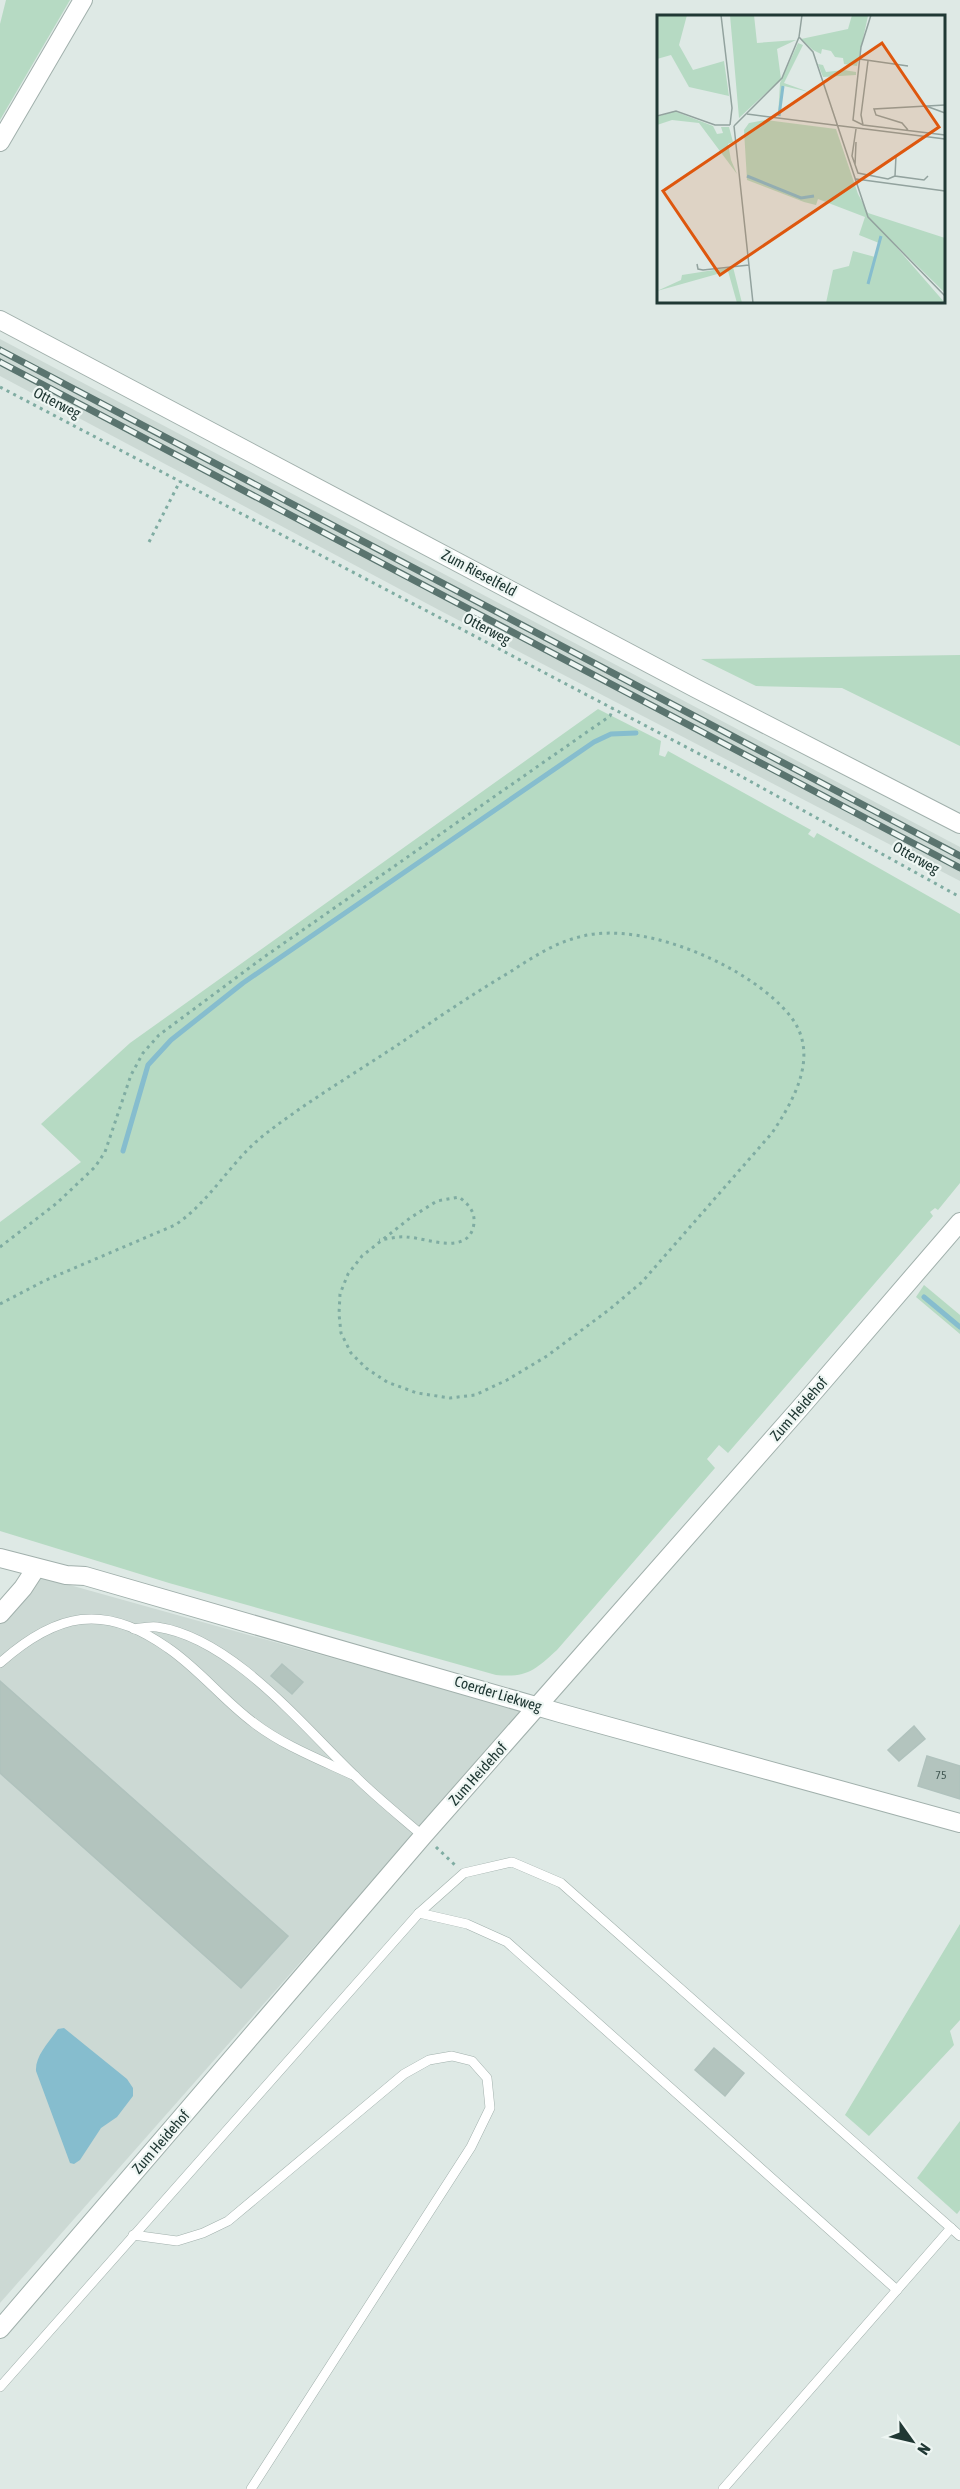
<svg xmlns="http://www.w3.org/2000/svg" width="960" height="2489" font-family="'Asap Condensed',sans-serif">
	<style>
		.built { fill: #ccd9d4 }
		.green { fill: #b6dac3 }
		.water { fill: #86bdce }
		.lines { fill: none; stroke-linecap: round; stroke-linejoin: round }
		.stream { stroke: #86bdce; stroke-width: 5 }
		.building { fill: #b3c4be; stroke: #b0c2bd; stroke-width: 1.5 }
		.service-casing { stroke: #a1b0ac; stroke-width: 10 }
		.minor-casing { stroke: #a1b0ac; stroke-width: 20 }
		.path { stroke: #7faca2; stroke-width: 3; stroke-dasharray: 3 4.5; stroke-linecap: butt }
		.service { stroke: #fff; stroke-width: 9 }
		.minor { stroke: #fff; stroke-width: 18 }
		.rail-casing { stroke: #5a746f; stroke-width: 7 }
		.rail { stroke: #eef6f3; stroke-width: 4.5; stroke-dasharray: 14; stroke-linecap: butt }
		.labels { text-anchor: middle; stroke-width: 4.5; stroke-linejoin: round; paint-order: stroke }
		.number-label { font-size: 12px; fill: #455b56 }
		.street-label { font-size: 15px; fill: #203834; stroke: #eef6f3 }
		.inset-river { fill: none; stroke: #86bdce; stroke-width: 3 }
		.inset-road { fill: none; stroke: #92a29e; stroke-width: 1.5 }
		.view { fill: #de570e; fill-opacity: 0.15; stroke: #de570e; stroke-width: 3 }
		.inset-edge { fill: none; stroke: #203834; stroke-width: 3 }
	</style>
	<rect width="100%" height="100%" fill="#dee9e5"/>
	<g class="built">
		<polygon points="0,339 960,847 960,881 439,610 0,376"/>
		<polygon points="41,1577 522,1711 0,2303 0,1622"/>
	</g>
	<g class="green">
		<polygon points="6,0 70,0 0,120 0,24"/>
		<polygon points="960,655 960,746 842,688 756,686 701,659"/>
		<path d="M598,709l63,32 -2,14 6,2 3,-6 143,79 -3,4 6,4 3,-5 143,81v269l-22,27 -3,-2 -5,4 3,4 -205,237 -9,-8 -12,14 8,9 -158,182c-22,20 -30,28 -61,25l-327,-92 -169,-52v-309l81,-60 -40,-38 89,-81z"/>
		<polygon points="924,1285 960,1315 960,1334 916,1297"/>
		<polygon points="960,1924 960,2020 950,2031 954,2045 869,2136 845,2115"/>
		<polygon points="960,2121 960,2210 957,2214 917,2178"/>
	</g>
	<path class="water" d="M64,2028l63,51 6,9v8l-16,21 -16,11 -21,32 -6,4 -4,-1 -34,-92c-1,-15 13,-29 22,-42z"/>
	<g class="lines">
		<g class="stream">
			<polyline points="123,1151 148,1065 171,1040 243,983 594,742 611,734 636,733"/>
			<polyline points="924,1297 960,1327"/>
		</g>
	</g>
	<g class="building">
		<polygon points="282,1664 303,1682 292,1694 271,1676"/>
		<polygon points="0,1681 288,1936 241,1988 0,1773"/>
		<polygon points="914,1726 925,1739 899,1761 888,1750"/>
		<polygon points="927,1756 960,1766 960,1799 918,1786"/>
		<polygon points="714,2048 744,2073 725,2096 695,2070"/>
	</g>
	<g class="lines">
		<defs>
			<g id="service">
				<path d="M134,1629c7,-1 16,-3 23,-2 75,11 145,98 198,149 21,21 45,40 68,60"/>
				<path d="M0,1663c56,-50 104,-61 168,-15 31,21 56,53 86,75 30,23 67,37 101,53"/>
				<polyline points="419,1913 467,1924 507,1942 897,2290"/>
				<polyline points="133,2235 177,2241 203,2233 228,2221 404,2074 429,2060 452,2056 472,2061 487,2078 490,2108 471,2147 251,2489"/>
				<polyline points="0,2387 419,1913 464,1873 512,1862 561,1883 960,2236"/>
				<polyline points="723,2489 951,2228"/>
			</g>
			<g id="minor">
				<polyline points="0,142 83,0"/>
				<polyline points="0,320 697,689 960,824"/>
				<polyline points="0,1558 66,1575 85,1576 560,1713 960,1823"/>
				<polyline points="0,1614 23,1588 36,1568"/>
				<polyline points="0,2329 423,1836 800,1408 960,1222"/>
			</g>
		</defs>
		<use href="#service" class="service-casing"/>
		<use href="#minor" class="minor-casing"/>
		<g class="path">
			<polyline points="0,387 728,769 960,897"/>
			<polyline points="149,542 180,481"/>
			<polyline points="0,1247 57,1203 95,1167 105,1152 131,1075 143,1053 159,1035 264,957 610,716 613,709"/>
			<path d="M0,1304l44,-23 131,-56c36,-24 55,-63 89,-90 41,-32 88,-60 132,-89 37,-25 75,-51 114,-74 23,-15 46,-30 73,-36 63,-15 169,31 208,81 29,38 3,83 -19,116l-130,149 -32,27 -63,47 -40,24 -32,15 -25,3 -33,-5 -30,-11 -21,-14 -15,-15 -10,-20 -2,-19 1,-20 8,-20 14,-18 48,-38 27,-17 22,-4c9,7 16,14 15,26 -4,34 -47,15 -67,14 -9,-1 -19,2 -28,3"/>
			<polyline points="436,1847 455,1865"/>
		</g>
		<use href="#service" class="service"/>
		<use href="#minor" class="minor"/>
		<defs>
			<g id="rail">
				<polyline points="0,350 960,856"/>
				<polyline points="0,362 960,868"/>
			</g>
		</defs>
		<use href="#rail" class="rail-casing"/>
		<use href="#rail" class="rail"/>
	</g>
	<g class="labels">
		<g class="number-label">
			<text x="941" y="1779">75</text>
		</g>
		<g class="street-label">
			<text transform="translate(57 403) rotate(27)" y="5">Otterweg</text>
			<text transform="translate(479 573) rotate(28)" y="5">Zum Rieselfeld</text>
			<text transform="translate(487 629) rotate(28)" y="5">Otterweg</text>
			<text transform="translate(916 858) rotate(29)" y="5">Otterweg</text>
			<text transform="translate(799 1409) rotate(-49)" y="5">Zum Heidehof</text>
			<text transform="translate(498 1694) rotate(17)" y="5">Coerder Liekweg</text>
			<text transform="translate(478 1774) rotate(-48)" y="5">Zum Heidehof</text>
			<text transform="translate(161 2142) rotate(-49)" y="5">Zum Heidehof</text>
		</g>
	</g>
	<g transform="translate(657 15)">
		<rect width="288" height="288" fill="#dee9e5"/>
		<path d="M0,0h30l-8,30 14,25 31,-9 5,35 -40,-9 -18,-32 -14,4zM73,0h24l3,28 39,-3 -19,9 4,30 -42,39zM195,0l16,1 -11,50 -13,-2 -1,-6 -8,-1 -4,-6 -9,-2 -1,5 -8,-4 -12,-11 47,-10zM141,28l5,2 -19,38 25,9 -25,-6 -6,32 2,-35zM161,49l5,1 3,7 18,-2 12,2v3l-33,2zM17,96l39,15 4,8 6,-1 -2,-6h8l4,15 -5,2 3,16 6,14 -38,-51 -27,-3 -15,5v-8zM109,105l70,9 22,65 10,19 77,25 -1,54 -59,-58 60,69h-119l7,-33 16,-4 4,-15 22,6 4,-14 -20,-8 6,-18 -47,-18 -2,6 -12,-3 -57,-22 -3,-50 5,-7zM76,252l9,36h-5l-9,-32 -71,20 24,-11 1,-5z" fill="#b6dac3"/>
		<path class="inset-river" d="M122,101l4,-30M90,161l54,22 13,-2M211,269l13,-48"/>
		<path class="inset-road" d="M64,0l11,93 -2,17M214,0l-10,32 -8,73 10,5 82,10M142,22l14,15 55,165 77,79M202,44l49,7M269,91l19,7M90,99l198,25M0,101l19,-5 39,14h15M206,110l-2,-10 7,-54M77,111l19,177M77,111l48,-48 17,-41 3,-22M199,114l-4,27 6,17 30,6 7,-3M251,115l-6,-7 -26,-8 -2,-6 71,-4M239,141l-1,20 29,4 4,-4M198,150l1,-23M199,164l89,12M40,249l1,5 5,1 46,-5"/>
		<path class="view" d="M225,28l57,84 -219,148 -57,-84z"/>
		<rect width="288" height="288" class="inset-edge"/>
	</g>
	<g transform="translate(912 2441) rotate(124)" stroke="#eef6f3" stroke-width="4.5" paint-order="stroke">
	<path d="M0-4.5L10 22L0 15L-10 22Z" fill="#203834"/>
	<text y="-9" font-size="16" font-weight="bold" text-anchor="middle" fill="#203834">N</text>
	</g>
</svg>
